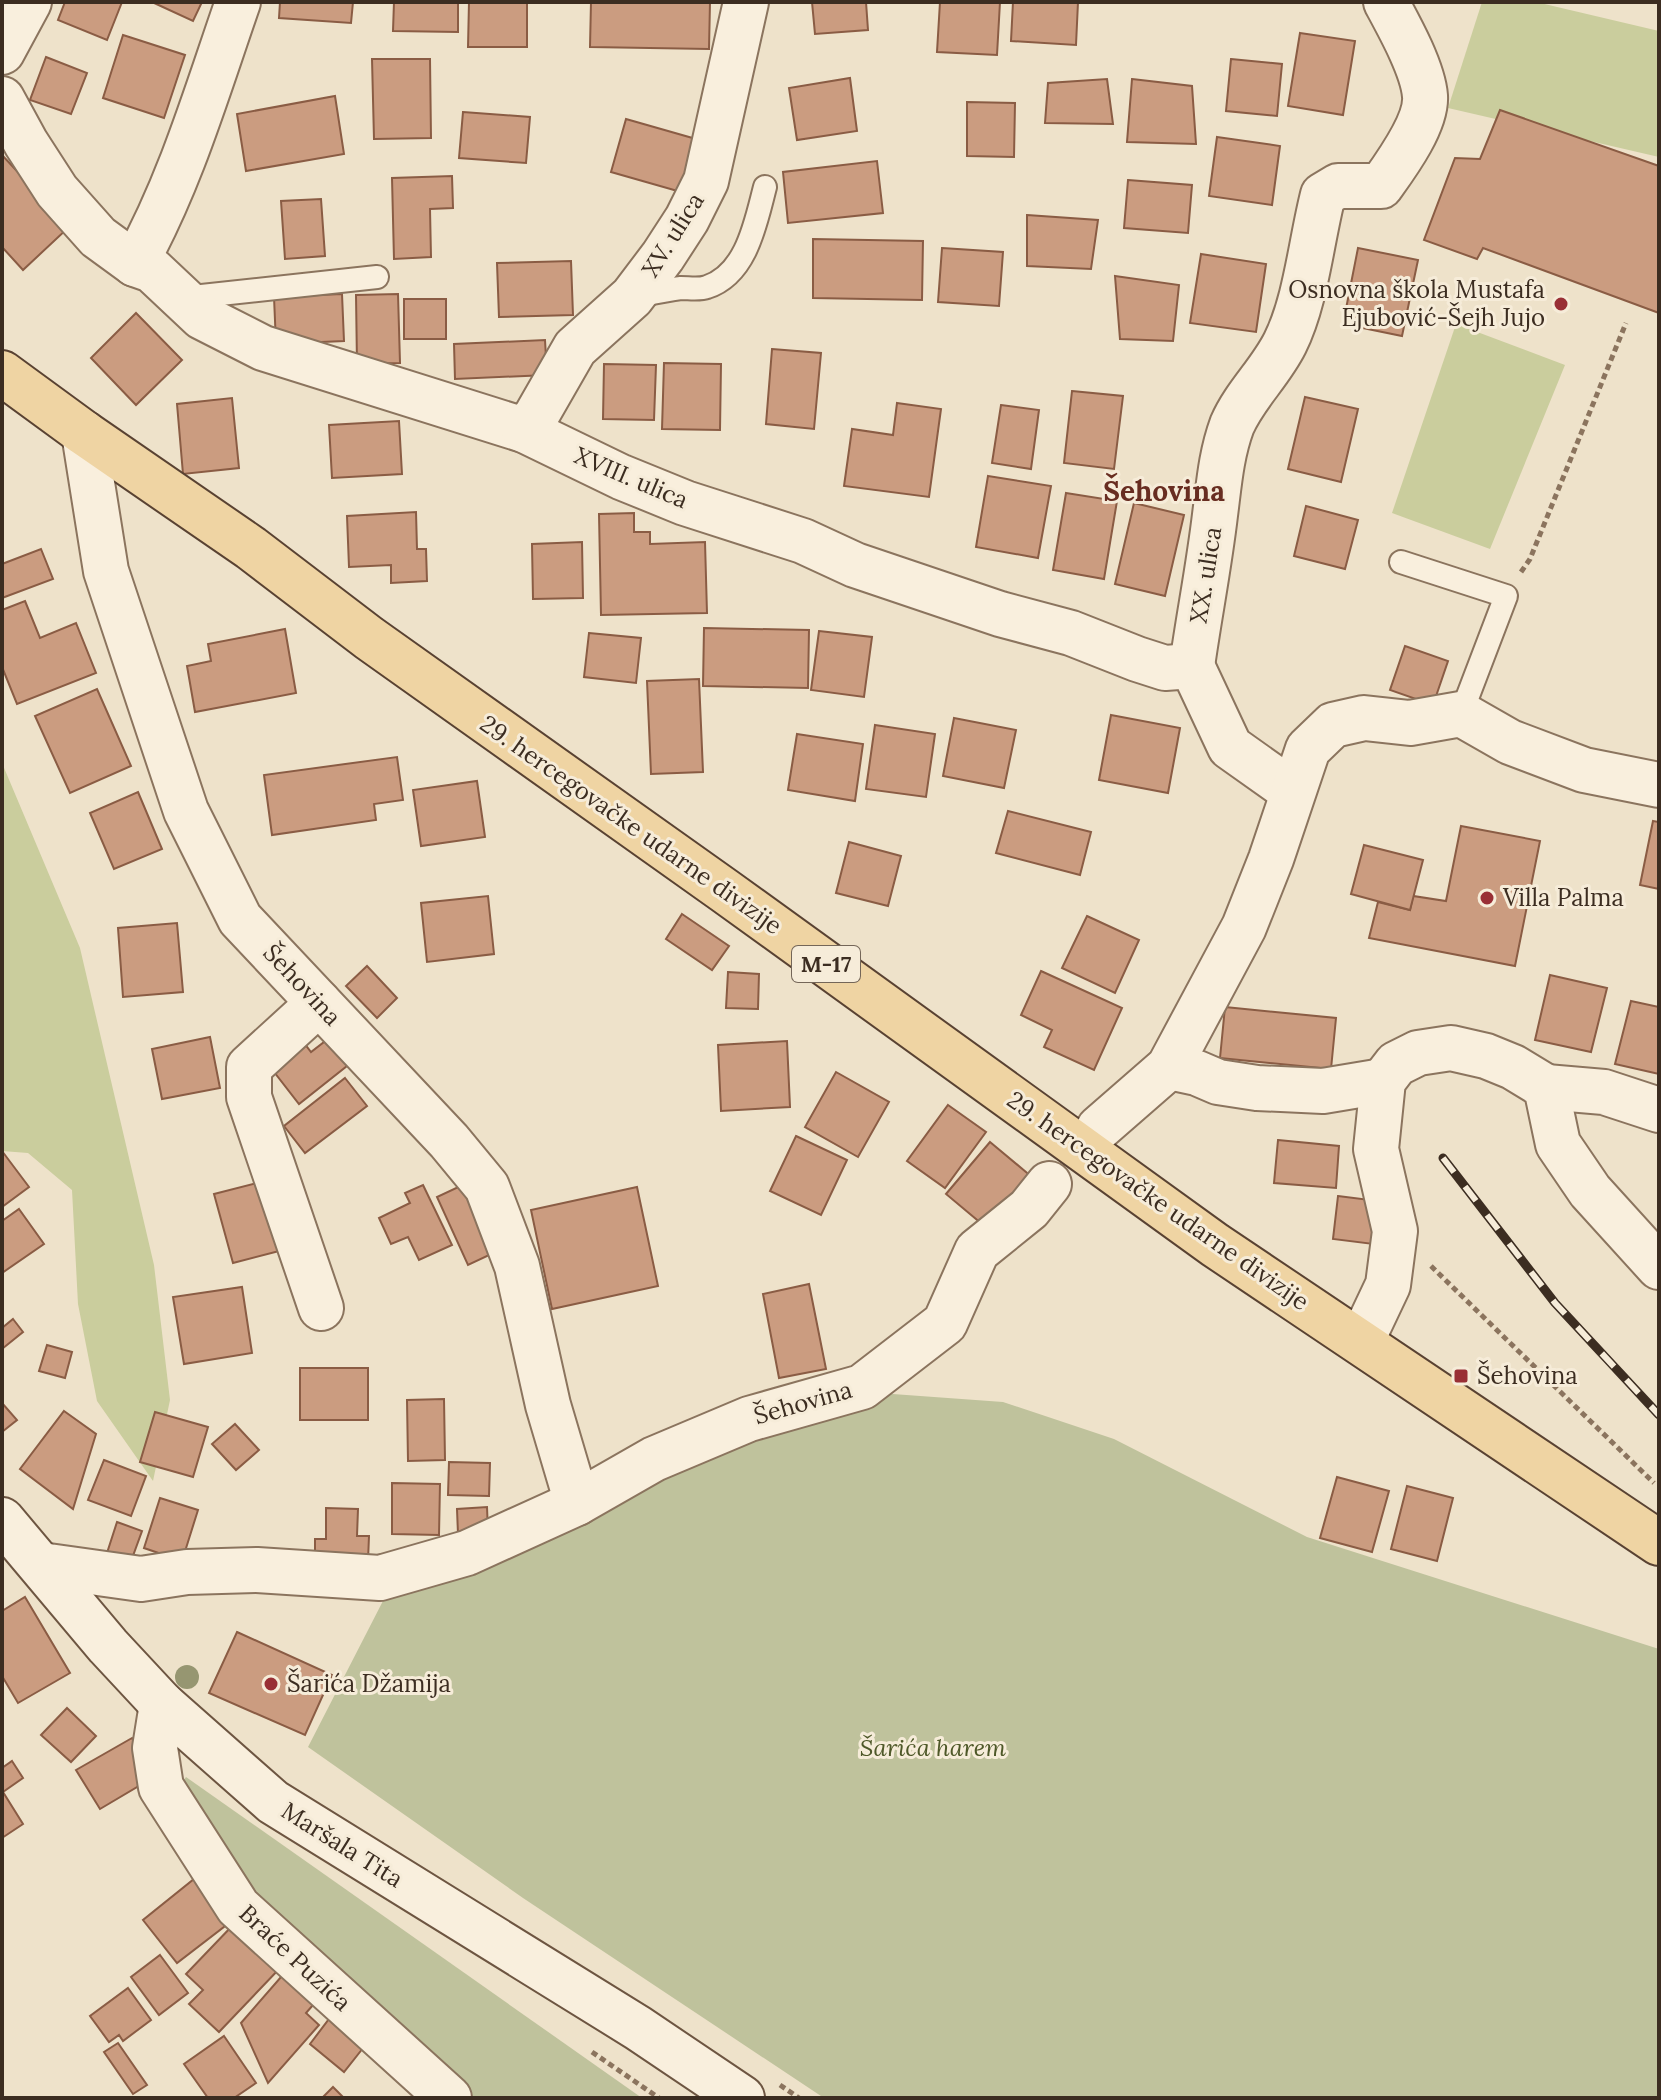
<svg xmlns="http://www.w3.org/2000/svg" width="1661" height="2100" font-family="Lora,serif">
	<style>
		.green { fill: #cacd9d }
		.cemetery { fill: #bfc29c }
		.building { fill: #cb9c80; stroke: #8a5c44; stroke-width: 2 }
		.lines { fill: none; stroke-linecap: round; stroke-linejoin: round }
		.lane-casing { stroke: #8b745e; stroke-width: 26 }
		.street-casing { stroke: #8b745e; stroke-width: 48 }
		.secondary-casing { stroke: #6d5541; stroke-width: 48 }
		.primary-casing { stroke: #594232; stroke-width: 48 }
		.path { stroke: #8b745e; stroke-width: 5; stroke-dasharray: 6 4; stroke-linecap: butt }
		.lane { stroke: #f9efdd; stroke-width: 22 }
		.street { stroke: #f9efdd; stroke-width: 44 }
		.secondary { stroke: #f9efdd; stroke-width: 44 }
		.primary { stroke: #efd4a3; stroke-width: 44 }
		.rail-casing { stroke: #3c2d21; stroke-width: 9 }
		.rail { stroke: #f6ecd9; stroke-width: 6; stroke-dasharray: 18; stroke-linecap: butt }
		.tree { fill: #969671 }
		.poi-dot { fill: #992f35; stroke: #f6ecd9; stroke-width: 3 }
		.labels { text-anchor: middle; stroke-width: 6; stroke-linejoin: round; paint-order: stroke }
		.shield { fill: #f6ecd9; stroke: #746658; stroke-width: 2 }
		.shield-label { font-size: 22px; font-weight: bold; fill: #3c2d21 }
		.street-label { font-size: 24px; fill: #3c2d21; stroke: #f6ecd9 }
		.poi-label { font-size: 24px; fill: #3c2d21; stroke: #f6ecd9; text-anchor: start }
		.park-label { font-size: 24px; font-style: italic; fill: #4e5828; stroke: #f6ecd9 }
		.quarter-label { font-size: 28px; font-weight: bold; fill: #682d21; stroke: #f6ecd9 }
	</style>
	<rect width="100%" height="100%" fill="#eee2ca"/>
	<g class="green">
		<polygon points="1482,2 1536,2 1659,31 1659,157 1448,108"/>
		<polygon points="1456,324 1565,365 1490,549 1392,513"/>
		<polygon points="2,763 80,948 154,1265 170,1400 153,1481 97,1401 78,1304 72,1190 28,1153 2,1151"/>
	</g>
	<g class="cemetery">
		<polygon points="865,1392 1003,1402 1114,1439 1307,1537 1659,1649 1659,2098 824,2098 523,1898 308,1747 385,1597"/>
		<polygon points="186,1777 642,2098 472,2098 282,1928 174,1795"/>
	</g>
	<g class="building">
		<polygon points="65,2 122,2 107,40 58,20"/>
		<polygon points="152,2 202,2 193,21"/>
		<polygon points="280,2 353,2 351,23 279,18"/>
		<polygon points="394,2 458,2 458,32 393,31"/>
		<polygon points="469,2 527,2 527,47 468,47"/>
		<polygon points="591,2 710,2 709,49 590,47"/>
		<polygon points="812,2 866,2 868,30 815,34"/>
		<polygon points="940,2 1000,2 997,55 937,52"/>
		<polygon points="1013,2 1078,2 1076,45 1011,41"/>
		<polygon points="1300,33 1355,41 1343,115 1288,106"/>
		<polygon points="123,35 185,55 164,118 103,98"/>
		<polygon points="46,57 87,73 71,114 30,100"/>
		<polygon points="372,59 430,59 431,138 374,139"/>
		<polygon points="1231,59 1282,64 1277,116 1226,111"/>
		<polygon points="850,78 857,131 797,140 789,88"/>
		<polygon points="1107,79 1113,124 1045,123 1048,83"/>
		<polygon points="1132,79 1192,86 1196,144 1127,142"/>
		<polygon points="335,96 344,154 246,171 237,114"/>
		<polygon points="967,102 1015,103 1014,157 967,156"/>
		<polygon points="1500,110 1659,166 1659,313 1483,248 1477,259 1424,240 1455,158 1480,159"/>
		<polygon points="463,112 530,117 526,163 459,158"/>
		<polygon points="626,119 696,139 681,192 611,172"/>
		<polygon points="1217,137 1280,146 1272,205 1209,196"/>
		<polygon points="2,155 69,227 23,270 2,247"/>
		<polygon points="877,161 883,213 788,223 783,172"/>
		<polygon points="452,176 453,208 430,209 431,257 394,259 392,178"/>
		<polygon points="1128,180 1192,185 1188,233 1124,228"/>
		<polygon points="321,199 325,256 285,259 281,201"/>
		<polygon points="1027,215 1098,220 1091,269 1027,266"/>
		<polygon points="813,239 923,241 922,300 813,298"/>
		<polygon points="942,248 1003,252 999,306 938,302"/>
		<polygon points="1358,248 1418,260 1402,336 1343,324"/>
		<polygon points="1201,254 1266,264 1256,332 1190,323"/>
		<polygon points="571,261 573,315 499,317 497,263"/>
		<polygon points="1115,276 1179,285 1173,341 1120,339"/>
		<polygon points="342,294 344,341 276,344 274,297"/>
		<polygon points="398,294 400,363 357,364 356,295"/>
		<rect x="404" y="299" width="42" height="40"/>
		<polygon points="136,313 182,360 136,405 91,358"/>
		<polygon points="545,340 547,375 455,379 454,344"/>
		<polygon points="772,349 821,353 814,429 766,424"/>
		<polygon points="664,363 721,364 720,430 662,429"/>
		<polygon points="604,364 656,365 654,420 603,419"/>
		<polygon points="1072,391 1123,396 1114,469 1064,463"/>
		<polygon points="1305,397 1358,409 1341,482 1288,469"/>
		<polygon points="232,398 239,468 183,474 177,404"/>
		<polygon points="897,403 941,409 929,497 844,486 852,429 893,435"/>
		<polygon points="1001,405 1039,410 1031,469 992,463"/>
		<polygon points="399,421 402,474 332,478 329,425"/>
		<polygon points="988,476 1051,486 1038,558 976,547"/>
		<polygon points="1066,493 1117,501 1104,579 1053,570"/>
		<polygon points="1134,503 1184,515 1165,596 1115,584"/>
		<polygon points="1306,506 1358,520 1345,569 1294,556"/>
		<polygon points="416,512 417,549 426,549 427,581 391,583 391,565 349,567 347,516"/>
		<polygon points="634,513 634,532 650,532 650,544 705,542 707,613 601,615 599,514"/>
		<polygon points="582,542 583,598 533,599 532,544"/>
		<polygon points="41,549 53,579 2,598 2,564"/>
		<polygon points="25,601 40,638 76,623 96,673 17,704 2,667 2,610"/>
		<polygon points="704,628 809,630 808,688 703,686"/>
		<polygon points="285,629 296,693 195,712 187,666 211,661 208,644"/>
		<polygon points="819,631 872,637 864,697 811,690"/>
		<polygon points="589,633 641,638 636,683 584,677"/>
		<polygon points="1405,646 1448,661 1433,705 1390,690"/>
		<polygon points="699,679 703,772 651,774 647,681"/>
		<polygon points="97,689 131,766 70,793 35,716"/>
		<polygon points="1111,715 1180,728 1168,793 1099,780"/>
		<polygon points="954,718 1016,730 1004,788 943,776"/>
		<polygon points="875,725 935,734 926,797 866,789"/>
		<polygon points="797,734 863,744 855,801 788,790"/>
		<polygon points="397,757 403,800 374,804 376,820 272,835 264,775"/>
		<polygon points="477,781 485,837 421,846 413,790"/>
		<polygon points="138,792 162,849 114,869 90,813"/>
		<polygon points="1008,811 1091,832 1080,875 996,853"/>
		<polygon points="1653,821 1659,822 1659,889 1640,885"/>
		<polygon points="1461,826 1540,841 1515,966 1369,938 1378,902 1410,910 1413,896 1446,901"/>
		<polygon points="849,842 901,856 888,906 836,893"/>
		<polygon points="1364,845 1423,860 1410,910 1351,894"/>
		<polygon points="488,896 494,954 427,962 421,903"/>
		<polygon points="682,914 729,946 712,970 666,939"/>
		<polygon points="1087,916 1139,940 1115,993 1062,968"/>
		<polygon points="177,923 183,992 123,997 118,928"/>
		<polygon points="367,966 397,998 377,1018 346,986"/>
		<polygon points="1041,971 1122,1008 1094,1070 1044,1047 1052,1030 1021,1015"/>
		<polygon points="728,972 759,974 758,1009 726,1008"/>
		<polygon points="1550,975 1607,988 1591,1052 1535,1040"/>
		<polygon points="1631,1001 1659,1007 1659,1074 1615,1064"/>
		<polygon points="1225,1007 1336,1018 1331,1069 1220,1058"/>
		<polygon points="337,1032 357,1058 299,1104 271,1068 304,1043 311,1052"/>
		<polygon points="210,1037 220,1088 162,1099 152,1049"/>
		<polygon points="787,1041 790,1107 721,1111 718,1045"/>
		<polygon points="836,1072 889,1102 858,1157 805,1127"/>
		<polygon points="345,1078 367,1106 305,1153 284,1126"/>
		<polygon points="948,1105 986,1132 945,1188 907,1161"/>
		<polygon points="796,1136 847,1160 821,1215 770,1191"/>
		<polygon points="1278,1140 1339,1146 1336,1188 1274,1183"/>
		<polygon points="990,1142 1032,1177 988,1229 946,1194"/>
		<polygon points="2,1151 29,1187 2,1207"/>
		<polygon points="265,1181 283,1250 233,1263 214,1194"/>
		<polygon points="471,1181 502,1249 468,1265 437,1197"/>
		<polygon points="423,1185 452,1245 419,1260 408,1237 391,1244 379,1218 410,1203 405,1193"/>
		<polygon points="637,1187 658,1286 552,1309 531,1210"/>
		<polygon points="1338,1196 1386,1202 1381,1245 1333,1239"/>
		<polygon points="19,1209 44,1244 2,1273 2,1221"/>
		<polygon points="809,1284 826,1369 779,1378 763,1294"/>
		<polygon points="242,1287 252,1353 184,1364 173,1297"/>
		<polygon points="13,1319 23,1332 2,1349 2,1328"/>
		<polygon points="47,1345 72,1352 65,1378 39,1371"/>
		<rect x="300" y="1368" width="68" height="52"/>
		<polygon points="444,1399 445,1460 408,1461 407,1400"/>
		<polygon points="2,1403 17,1420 2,1432"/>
		<polygon points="64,1411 96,1434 73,1509 20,1469"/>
		<polygon points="155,1412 208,1427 193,1477 140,1462"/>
		<polygon points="235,1424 259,1450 236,1470 212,1444"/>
		<polygon points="104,1460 146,1476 131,1516 88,1500"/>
		<polygon points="449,1462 490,1463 489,1496 448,1495"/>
		<polygon points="1337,1477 1389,1491 1372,1552 1320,1538"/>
		<polygon points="392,1483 440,1484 439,1535 392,1534"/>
		<polygon points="1407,1486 1453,1498 1437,1561 1391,1549"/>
		<polygon points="160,1498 198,1510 182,1561 144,1548"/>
		<polygon points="487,1507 488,1532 458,1534 457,1509"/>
		<polygon points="326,1508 358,1509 357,1536 369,1536 368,1561 315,1561 315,1539 326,1539"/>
		<polygon points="117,1522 142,1531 130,1564 106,1556"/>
		<polygon points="25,1597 70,1673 18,1703 2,1676 2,1611"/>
		<polygon points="237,1632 332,1675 305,1735 209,1693"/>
		<polygon points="67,1708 96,1736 71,1762 41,1735"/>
		<polygon points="132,1738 154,1777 100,1809 76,1770"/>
		<polygon points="12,1761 23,1778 3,1792 23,1824 2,1838 2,1768"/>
		<polygon points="194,1879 229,1923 177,1963 143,1920"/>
		<polygon points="234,1924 281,1967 219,2032 189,2004 203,1990 186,1974"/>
		<polygon points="160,1955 188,1993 159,2015 131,1977"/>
		<polygon points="288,1969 320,1997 306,2013 319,2025 268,2083 241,2023"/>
		<polygon points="128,1988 151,2020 123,2041 119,2035 109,2042 90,2016"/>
		<polygon points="332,2015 367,2043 344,2072 310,2044"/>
		<polygon points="224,2036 256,2083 234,2098 208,2098 184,2064"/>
		<polygon points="118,2043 147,2085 133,2094 104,2052"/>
		<polygon points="333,2087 344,2098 322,2098"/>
	</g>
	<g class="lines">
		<defs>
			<g id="lane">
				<path d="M637,296c15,-3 29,-6 44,-8 8,0 18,2 26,-1 40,-13 49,-66 58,-100"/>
				<polyline points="183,298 377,277"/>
				<polyline points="1401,562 1506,596 1461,714"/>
			</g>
			<g id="street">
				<polyline points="2,52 29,2"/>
				<polyline points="2,99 26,143 57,191 98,237 135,264 152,270 202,317 263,348 524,430 621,477 685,503 803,541 855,565 1000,614 1071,633 1137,659 1165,668 1192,666"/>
				<path d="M135,264c46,-83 72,-173 103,-262"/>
				<polyline points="524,430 536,416 575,348 632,297 663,256 687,219 706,181 746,2"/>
				<polyline points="84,433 106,571 186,811 240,919 449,1141 487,1187 517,1266 548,1405 577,1503"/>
				<path d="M1192,666c7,-50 17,-100 23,-151 4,-31 6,-60 17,-90 13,-30 38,-52 53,-82 21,-42 26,-101 38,-148l15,-9h43c15,-21 46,-63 44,-90 -2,-27 -26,-70 -39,-94"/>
				<polyline points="1192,666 1230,747 1292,791"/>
				<polyline points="319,1003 249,1067 249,1097 321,1308"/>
				<polyline points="1169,1067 1197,1073 1218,1082 1257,1088 1323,1091 1383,1081"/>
				<polyline points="1546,1087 1604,1092 1659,1110"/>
				<polyline points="1099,1128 1169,1067 1244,927 1271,859 1308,749 1333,725 1364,718 1410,723 1461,714 1510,742 1584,770 1659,785"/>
				<polyline points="1361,1342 1388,1285 1395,1231 1376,1149 1383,1081 1396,1064 1418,1053 1451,1048 1486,1056 1513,1067 1546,1087 1558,1144 1590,1191 1659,1267"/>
				<polyline points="41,1565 141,1579 187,1572 257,1570 380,1578 467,1553 577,1503 654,1459 749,1419 862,1387 945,1323 977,1251 1029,1209 1049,1184"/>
				<polyline points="162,1704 155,1748 161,1787 238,1907 449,2098"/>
			</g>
			<polyline id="secondary" points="2,1520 108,1646 162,1704 273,1802 638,2028 742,2098"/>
			<polyline id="primary" points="2,373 84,433 251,548 369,638 725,891 1215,1245 1659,1543"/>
		</defs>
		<use href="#lane" class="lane-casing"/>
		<use href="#street" class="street-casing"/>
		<use href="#secondary" class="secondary-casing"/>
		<use href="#primary" class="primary-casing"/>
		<g class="path">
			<polyline points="1521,572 1530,559 1626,323"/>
			<polyline points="1431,1266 1654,1483"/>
			<polyline points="592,2052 659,2098"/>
			<polyline points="780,2085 799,2098"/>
		</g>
		<use href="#lane" class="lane"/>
		<use href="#street" class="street"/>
		<use href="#secondary" class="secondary"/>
		<use href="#primary" class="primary"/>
		<defs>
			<polyline id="rail" points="1443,1158 1555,1303 1659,1415"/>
		</defs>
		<use href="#rail" class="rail-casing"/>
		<use href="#rail" class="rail"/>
	</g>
	<circle class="tree" cx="187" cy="1677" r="12"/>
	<g class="poi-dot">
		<circle cx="1561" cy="304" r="8"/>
		<circle cx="1487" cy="898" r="8"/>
		<rect x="1453" y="1368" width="16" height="16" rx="4"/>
		<circle cx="271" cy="1684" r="8"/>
	</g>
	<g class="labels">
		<rect class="shield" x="792" y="946" width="68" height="36" rx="6"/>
		<g class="shield-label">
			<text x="826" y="972">M-17</text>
		</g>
		<g class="street-label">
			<text transform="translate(673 235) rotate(-58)" y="8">XV. ulica</text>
			<text transform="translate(631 478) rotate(23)" y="8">XVIII. ulica</text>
			<text transform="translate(1206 575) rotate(-81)" y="8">XX. ulica</text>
			<text transform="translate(631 825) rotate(35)" y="8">29. hercegovačke udarne divizije</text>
			<text transform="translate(302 985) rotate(47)" y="8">Šehovina</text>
			<text transform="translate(1158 1201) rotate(35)" y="8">29. hercegovačke udarne divizije</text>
			<text transform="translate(803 1403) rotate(-16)" y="8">Šehovina</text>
			<text transform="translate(342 1845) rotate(32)" y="8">Maršala Tita</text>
			<text transform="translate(295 1958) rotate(43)" y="8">Braće Puzića</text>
		</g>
		<g class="poi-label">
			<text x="1545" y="298" text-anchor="end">Osnovna škola Mustafa<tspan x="1545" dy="28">Ejubović-Šejh Jujo</tspan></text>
			<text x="1503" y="906">Villa Palma</text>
			<text x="1477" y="1384">Šehovina</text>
			<text x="287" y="1692">Šarića Džamija</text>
		</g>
		<g class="park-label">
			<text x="933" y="1756">Šarića harem</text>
		</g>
		<g class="quarter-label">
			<text x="1164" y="501">Šehovina</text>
		</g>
	</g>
	<rect width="1661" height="2100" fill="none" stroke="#3c2d21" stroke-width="8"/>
</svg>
